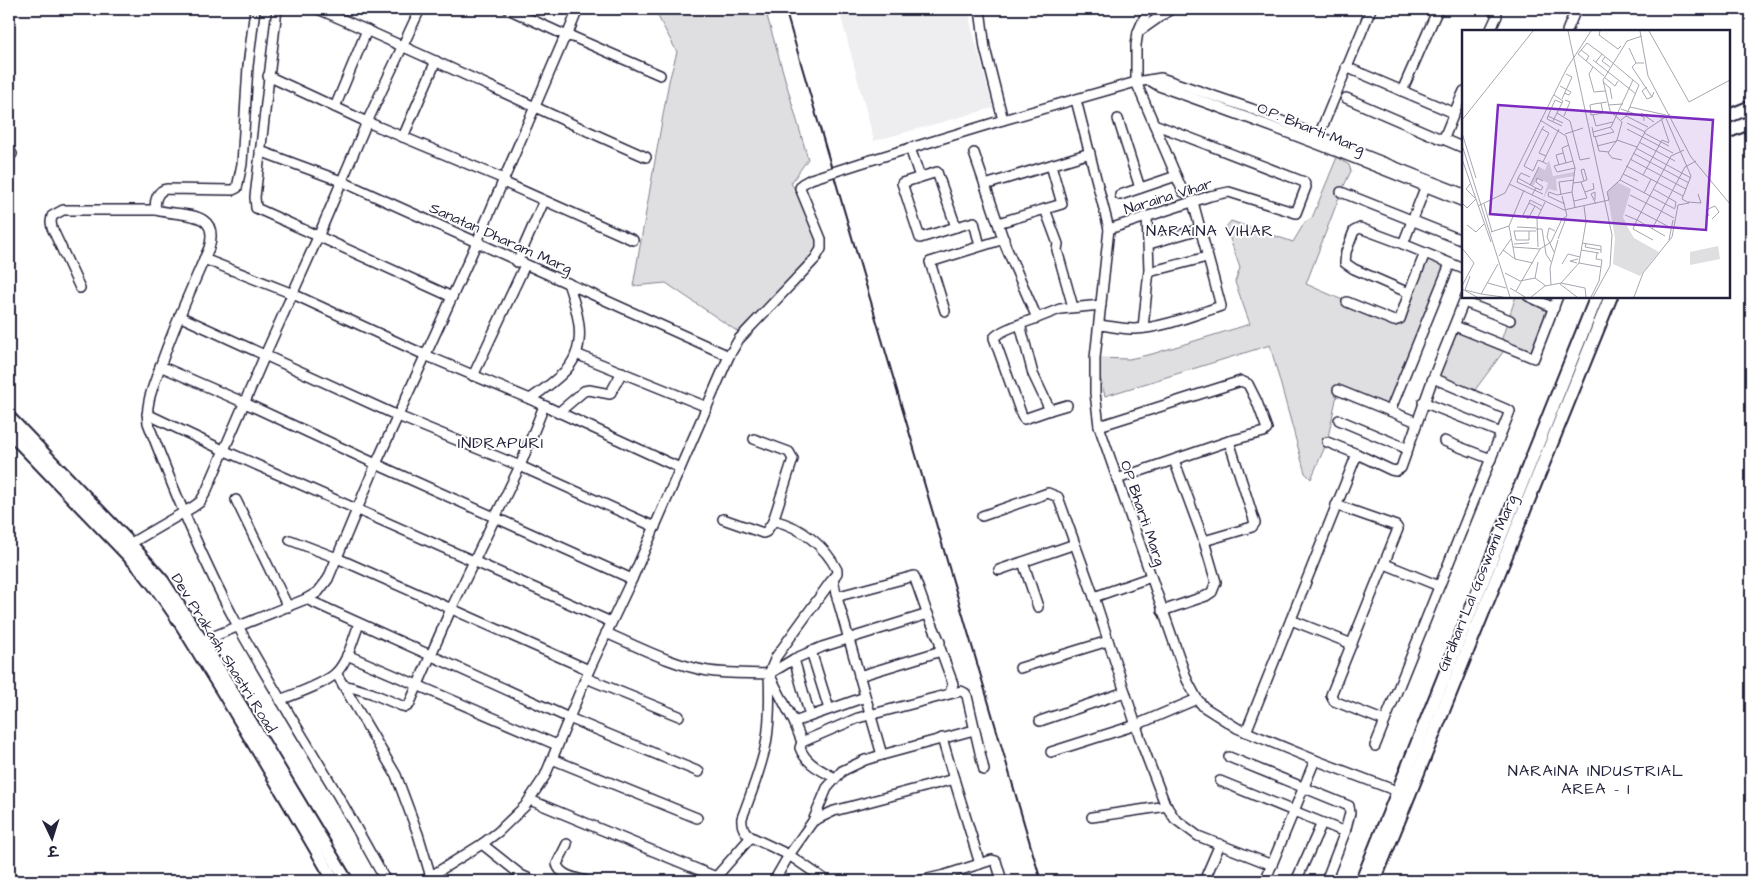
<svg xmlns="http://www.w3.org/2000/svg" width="1760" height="890" font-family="'Architects Daughter','Playpen Sans Deva',sans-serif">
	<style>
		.built { fill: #eeeef1 }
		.green { fill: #dfdfe2; stroke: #80808e }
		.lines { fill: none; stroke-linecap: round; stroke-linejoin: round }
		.minor-casing { stroke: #22223b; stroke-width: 12 }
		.tertiary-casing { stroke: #22223b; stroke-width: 15 }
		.secondary-casing { stroke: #22223b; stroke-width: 16 }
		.minor { stroke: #fff; stroke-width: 9 }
		.tertiary { stroke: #fff; stroke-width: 11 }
		.secondary { stroke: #fff; stroke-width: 12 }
		.rail { stroke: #22223b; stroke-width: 2 }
		.minor-bridge-casing { stroke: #22223b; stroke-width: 12; stroke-linecap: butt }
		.minor-bridge { stroke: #fff; stroke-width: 9 }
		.labels { text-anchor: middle; stroke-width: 4; stroke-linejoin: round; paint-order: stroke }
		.street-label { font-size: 15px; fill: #22223b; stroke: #fff }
		.neighbourhood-label { font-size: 16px; letter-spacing: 1px; fill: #22223b; stroke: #fff }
		.inset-road { fill: none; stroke: #a7a7b1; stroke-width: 1 }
		.view { fill: #7b2cbf; fill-opacity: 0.15; stroke: #7b2cbf; stroke-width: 2.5 }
		.inset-edge { fill: none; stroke: #22223b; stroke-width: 2.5 }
	</style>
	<rect width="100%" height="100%" fill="#fff"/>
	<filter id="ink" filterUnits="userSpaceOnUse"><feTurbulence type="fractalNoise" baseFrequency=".02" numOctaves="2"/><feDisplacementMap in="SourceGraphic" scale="10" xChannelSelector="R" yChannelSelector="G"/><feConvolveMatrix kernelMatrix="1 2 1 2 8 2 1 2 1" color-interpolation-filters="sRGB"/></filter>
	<g filter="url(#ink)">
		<polygon class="built" points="839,9 971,9 970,21 993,108 874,141"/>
		<g class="green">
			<polygon points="654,9 765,9 808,159 791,183 824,238 824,251 747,338 666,283 633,286 669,81 677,52"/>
			<polygon points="1337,157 1349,165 1351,171 1341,192 1306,284 1347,302 1396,320 1425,253 1450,264 1390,411 1338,390 1327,442 1311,479 1305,473 1270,345 1105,396 1095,358 1129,359 1152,354 1250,324 1235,282 1240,268 1226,227 1231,221 1293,242 1305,222 1312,218"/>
			<polygon points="1516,296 1528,296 1554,308 1535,358 1506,348 1472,394 1433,378 1455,326 1500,344"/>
		</g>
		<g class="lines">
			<defs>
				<g id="minor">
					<path d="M255,9l-7,57 -6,98 -5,24 -4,2 -66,-1c-10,1 -13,13 -11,21 23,7 65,-2 53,38 -17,39 -35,78 -49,119 -6,18 -15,36 -12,56 27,70 55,139 91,205 29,52 60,103 91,154 19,32 37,66 56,99"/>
					<polyline points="277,9 255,197 256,208 452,297"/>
					<path d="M318,9c110,47 218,100 328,148"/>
					<polyline points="508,9 567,36 578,9"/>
					<polyline points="980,9 985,48 1003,120"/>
					<polyline points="1171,9 1138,32 1136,45 1136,82 1183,192"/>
					<polyline points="1490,31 1497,16 1496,11 1491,9"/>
					<polyline points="1567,31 1576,9"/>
					<polyline points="1138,32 1148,9"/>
					<polyline points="1346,67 1454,113 1464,91"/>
					<polyline points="268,76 367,122 504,179"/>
					<path d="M1149,80l10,6c103,36 204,75 305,116"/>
					<polyline points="1402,91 1438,9"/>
					<polyline points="1346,98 1441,139 1444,138 1454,113"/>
					<polyline points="1076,100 1109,229 1095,358 1095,393 1099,426 1187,680 1197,699 1204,707 1237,728 1315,760 1402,793"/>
					<polyline points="335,107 367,30"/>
					<polyline points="1118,119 1140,188"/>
					<polyline points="403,137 436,61"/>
					<polyline points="1443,139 1464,148"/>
					<polyline points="1317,140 1371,9"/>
					<polyline points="910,148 920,177"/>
					<polyline points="9,150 12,154 9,156"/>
					<polyline points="260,151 341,181 729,356"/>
					<polyline points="974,153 985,185"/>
					<polyline points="1090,153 985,185 1006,247 1037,318 1060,309 1101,305"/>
					<polyline points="861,163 1003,120 1136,82 1161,78 1252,109 1370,157 1464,194"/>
					<polygon points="937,172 956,227 920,238 902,183"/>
					<polyline points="503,182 633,240"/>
					<polyline points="1341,192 1464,241"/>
					<polyline points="1120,195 1176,176"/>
					<polyline points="1045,209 1058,244 1057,250 1073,307"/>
					<polyline points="998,223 1062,204 1051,165"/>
					<polyline points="956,227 974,222 980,246"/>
					<polyline points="1109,229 1210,196 1229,192 1296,213 1306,187 1304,182 1154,124"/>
					<polyline points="1149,244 1200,229"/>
					<polyline points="1403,244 1464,269"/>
					<polyline points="204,259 293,294 425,355 530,399 680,468"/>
					<polyline points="517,262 544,201"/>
					<polyline points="1149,272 1207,257"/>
					<polyline points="80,288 52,228 51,222 52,216 63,210 156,210"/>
					<polyline points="1409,293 1425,253"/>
					<polyline points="1528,296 1554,308"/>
					<polyline points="1347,302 1394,321 1400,319 1409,293 1354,269 1345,263 1346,252 1354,231 1360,228 1403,244 1427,183"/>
					<polyline points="1464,302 1510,320"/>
					<polyline points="945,311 930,262 1004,239"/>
					<polyline points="179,316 398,416 520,466 655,527"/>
					<path d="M1020,324l13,50 17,36 -26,9 -2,-3 -28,-78c5,-8 33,-16 43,-20"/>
					<path d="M1099,325c11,1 23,4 35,4 29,-1 60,-14 87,-23l-28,-104"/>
					<polyline points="1455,326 1534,358 1558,296"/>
					<polyline points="1143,328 1149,270 1147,216"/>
					<polyline points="576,354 707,407"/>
					<polyline points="160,366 245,403 376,464 632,579"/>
					<polyline points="473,376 525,265"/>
					<polyline points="1433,378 1466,296"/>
					<polyline points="1338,390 1417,422"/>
					<path d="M530,399c13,-9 26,-18 37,-30 22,-25 10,-59 1,-86"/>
					<polyline points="1423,402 1501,433"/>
					<polyline points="1050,410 1067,405"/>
					<polyline points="1390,411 1450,264"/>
					<polyline points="558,413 584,391 589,390 610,394 622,372"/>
					<polyline points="147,414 223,450 611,622"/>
					<polyline points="1339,420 1408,449"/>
					<polyline points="1099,426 1241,381 1248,384 1257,402 1267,429 1264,432 1229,441 1117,479"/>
					<polyline points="754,439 789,452 793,459 773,521"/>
					<polyline points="1444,441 1491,459"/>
					<polyline points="1357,454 1391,470 1396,471 1401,468 1433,378 1510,411 1385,721"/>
					<polyline points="236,500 288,607"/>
					<polyline points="1336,505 1396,526 1398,529 1331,695 1334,701 1385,721 1375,746"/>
					<polyline points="982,516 1048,493 1058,497 1094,597 1143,747 1165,804 1175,819 1198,836 1272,865"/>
					<path d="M723,519l40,14 3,-1 6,-9 4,-2c25,6 50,26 61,49v3l-61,84 -7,17 25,48 8,20"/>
					<polyline points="290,540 337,558 589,670"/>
					<polyline points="1204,541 1252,527 1255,523 1229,441"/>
					<polyline points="126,546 193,507 200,502 206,492 265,355 318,237 367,122 420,9"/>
					<polyline points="1023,562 1038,607"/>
					<polyline points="1385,564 1439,586"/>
					<polyline points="999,570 1075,544"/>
					<polyline points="833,578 836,594 839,596 914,576 926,610 940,642 940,648 953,684 950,693"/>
					<polyline points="836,594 882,755"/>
					<polyline points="1094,597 1151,577"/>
					<polyline points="306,599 569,718 699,772"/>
					<polyline points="1162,611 1206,596 1212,592 1216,582 1204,541 1174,460"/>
					<polyline points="1291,620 1352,644"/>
					<path d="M606,633c33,14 66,32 102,38 20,3 41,2 61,3 1,23 1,48 -3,70 -5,25 -15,50 -24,74 -1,9 2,14 9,19l38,18 38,26"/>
					<polyline points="202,641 306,599 318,592 328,579 376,464 477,242 563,41 567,36 573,37 660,75"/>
					<polyline points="811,651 829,709"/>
					<polyline points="347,655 557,745"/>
					<polyline points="794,659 810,716"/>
					<polyline points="1020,668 1108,641"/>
					<polyline points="336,673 396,775 418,834 431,877"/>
					<polyline points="769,674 794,659 822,647 928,614"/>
					<polyline points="859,676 941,651"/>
					<polyline points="586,678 679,716"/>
					<polyline points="344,685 371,693 402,706 406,707 409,705 451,609 520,466 544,406"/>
					<path d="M280,700c15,-6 45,-16 56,-27 12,-12 17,-34 23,-49"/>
					<polyline points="1040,721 1125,692"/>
					<polyline points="794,722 865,697"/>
					<polyline points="1246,732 1357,454 1327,442"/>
					<polyline points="942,738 954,779"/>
					<polyline points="1051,752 1136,725 1197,699"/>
					<polyline points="1229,757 1349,806 1350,813 1345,832"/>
					<polyline points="552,759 697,818"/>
					<path d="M835,778c-14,-8 -29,-14 -35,-30l2,-6 56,-24 103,-27 4,2 2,3 17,74"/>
					<polyline points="1220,781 1345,832 1326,881"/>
					<polyline points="530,800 716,877 751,837"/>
					<polyline points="1092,817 1167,806"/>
					<polyline points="813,821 834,811 954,779 980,864"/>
					<polyline points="482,844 521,875 534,881"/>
					<path d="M567,844l-10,20c3,12 19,14 29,17"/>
					<polyline points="423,881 482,844 498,832 525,806 545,776 589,670 632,579 729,356 739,339 815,259 821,249 821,239 800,188 802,184 811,179"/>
					<polyline points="774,881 789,855 813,821 827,788 842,771 865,760 882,755 974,730"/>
					<polyline points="919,881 945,875 992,860 996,861 1002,881"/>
					<polyline points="1204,881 1220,844"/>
					<polyline points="1265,881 1315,760"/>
					<polyline points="1296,881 1322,823"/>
				</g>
				<g id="tertiary">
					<polyline points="9,417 130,543 163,581 202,641 347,881"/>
					<path d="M9,432l128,133c34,38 58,83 85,126 38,63 75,126 112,190"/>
				</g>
				<g id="secondary">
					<polyline points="1729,116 1751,107"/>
					<polyline points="1729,131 1751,122"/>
					<polyline points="1362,881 1597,296"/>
					<polyline points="1374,881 1611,296"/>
				</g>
			</defs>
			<use href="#minor" class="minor-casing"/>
			<use href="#tertiary" class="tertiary-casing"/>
			<use href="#secondary" class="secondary-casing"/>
			<use href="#minor" class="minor"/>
			<use href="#tertiary" class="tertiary"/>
			<use href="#secondary" class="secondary"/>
			<polyline class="rail" points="785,9 1041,881"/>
			<defs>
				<polyline id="minor-bridge" points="811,179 861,163"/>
			</defs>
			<use href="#minor-bridge" class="minor-bridge-casing"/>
			<use href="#minor-bridge" class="minor-bridge"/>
		</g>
	</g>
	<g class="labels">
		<g class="street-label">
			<text transform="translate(1311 128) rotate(22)" y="5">O.P. Bharti Marg</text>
			<text transform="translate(1168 196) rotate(-17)" y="5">Naraina Vihar</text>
			<text transform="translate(501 238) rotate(24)" y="5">Sanatan Dharam Marg</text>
			<text transform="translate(1143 513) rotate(71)" y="5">OP Bharti Marg</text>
			<text transform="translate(1477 583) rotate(-68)" y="5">Girdhari Lal Goswami Marg</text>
			<text transform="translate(224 653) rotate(58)" y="5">Dev Prakash Shastri Road</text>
		</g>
		<g class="neighbourhood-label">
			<text x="1210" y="236">NARAINA VIHAR</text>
			<text x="501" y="448">INDRAPURI</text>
			<text x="1596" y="776">NARAINA INDUSTRIAL<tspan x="1596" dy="18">AREA - I</tspan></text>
		</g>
	</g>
	<g transform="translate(1462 30)">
		<rect width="268" height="268" fill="#fff"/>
		<path d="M87,130l4,16 21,-4 1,4 -19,3 1,12 -8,-2 -6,10 5,-16 -10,-5 -5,8 -3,-1 9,-18 6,3zM155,152l14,7 -8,28 5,11 6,10 25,14 -19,24 -27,-12 2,-26 -8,-46zM256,216l2,13 -30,6v-13z" fill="#dfdfe2"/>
		<path class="inset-road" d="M106,1l44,204 -2,31 -17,31M138,1l-1,4 19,14 3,-3M178,1l8,45 43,81 39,47M187,1l40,71 41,-22M167,18l7,15M119,20l8,6 -3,5M140,24l37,31 -13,31M143,27l-3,4 8,6M131,30l43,34M134,32l6,-8 -15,-11 -9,11 26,22M182,33h-8l-4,4 20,30 2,-5M131,37l-4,7 5,18 11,-1M142,47l11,9 3,-5M141,52l7,6 2,11M98,56l11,6 -2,3 -5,-2M185,57l-5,4 5,8 5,-2M100,69l10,-22 -6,-3M100,73l-7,-3 -7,16 15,7M139,73l2,10 -12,2 -1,-10 4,-1 13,-2M146,75l15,-1M168,77l36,8M159,79l23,8v4M95,83l13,8 10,39 10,-2M179,83l13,9M131,85l3,11 17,-4M86,86l-1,3 15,7M102,86l6,-14 -5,-2M199,88l8,24M0,90l71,-89M78,90l26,16 9,32 -3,24 3,16M159,90l5,-4 22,11M91,91l10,-20 -9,-6M165,93l18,9M82,96l-2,3 7,4 -10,20 7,3M130,97l2,10 20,-5 -4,-5M80,99l-18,37 9,5 5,-11 5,2M165,99l46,24M131,102l18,-5 22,-47M0,103l14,45M182,103l25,13M103,104l18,-6M133,106l4,15 10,1M155,110l-9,13 4,5 10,2M177,112l36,19M0,115l48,152M135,116l20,-5M175,117l-20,-7 5,-18 -12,-11 -7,-31 24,-39 15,-5M174,118l55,30M171,123l56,30M0,129l29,83M168,129l56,30M111,131l-19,5 3,6 18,-4M104,133l-4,-15 7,-3M85,134l-4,-2 16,-33M97,135l-3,-10 7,-2M164,136l57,30M161,144l15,7M181,145l19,-35 7,3M56,148l-1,4 26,12M56,148l18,10M56,148l3,-5 9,4M158,150l55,29M119,152l3,-1 2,-1h1l-3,-11 -3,1 3,11M111,153l8,-1 6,16 -13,3M8,154l-4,5 9,9M47,154l55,26 45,-10 -2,-8 13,-12 26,-50 24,-16M68,155l9,-18M191,159l23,13 -1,6M87,162l-1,4 17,8M87,162l8,3 15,-3M123,162l9,-3 -1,-6M182,163l7,-14M70,165l4,-7 5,2 2,-3 -7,-5 1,-4 6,3M99,165l-2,-13 15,-2M168,165l16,8M133,170v-8l-4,2 5,10M226,172l13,1 -3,-9M0,173l5,5 9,-9M67,173l1,-3 12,6M184,173l28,15M22,174l8,28M166,175l43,23M16,176l27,-13 62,-125 24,-37M73,176l-7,13 -5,-4 6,-12 6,3 6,4M163,185l12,5 34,-64 13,-6M247,186l-3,-6 9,-4 4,6 -7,7M5,195l9,7 8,-8M47,196l15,-36M55,197l19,1M74,199h6l4,25 5,8M190,199l33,-62 11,-6M67,201v9h-13l-2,-9h22M29,202l18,-6 4,21 27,2M96,209l8,-21M191,210l-20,-11 4,-9 28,16M207,210l4,-20M120,213l19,3v7M52,214l15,-1M124,214l-1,3 16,3M76,217l-1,-28 8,-17M0,218l12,15 -12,23M41,220l12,9 -2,-12M119,220l18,3M92,222l-7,-15 2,-9 6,3M37,226l12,-17M53,229l18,4M115,233l-7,-2 8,-2M117,233l22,4M100,234l6,-10 12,3M43,243l15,8 15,-3 11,8M8,246l-5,14 16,4 17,-30M73,248l3,-16M26,253l18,5M99,253l24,5 1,9M98,254l17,13M89,255l-1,-17 8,-28M48,258l15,9M0,259l15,8M54,261l24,-42 11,-7 11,-23 5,-3 -5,-20M19,264l22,3M69,267l14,-11 16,-3 18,-20 7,-41 -2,-16M129,267l8,-16 3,-21 -6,-1 1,-6M172,267l9,-24 29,-36 6,-32 11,-2 -7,-4 9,-23 -26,-60"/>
		<path class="view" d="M36,75l215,15 -7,110 -216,-16z"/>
		<rect width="268" height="268" class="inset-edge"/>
	</g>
	<rect width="1760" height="890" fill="none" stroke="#fff" stroke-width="30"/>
	<rect x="15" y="15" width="1730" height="860" fill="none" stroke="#22223b" stroke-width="2" filter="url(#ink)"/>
	<g transform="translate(52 838) rotate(176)" stroke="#ffffff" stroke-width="4" paint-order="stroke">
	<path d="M0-4L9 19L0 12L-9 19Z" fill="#22223b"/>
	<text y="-8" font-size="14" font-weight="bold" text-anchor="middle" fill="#22223b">उ</text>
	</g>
</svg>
